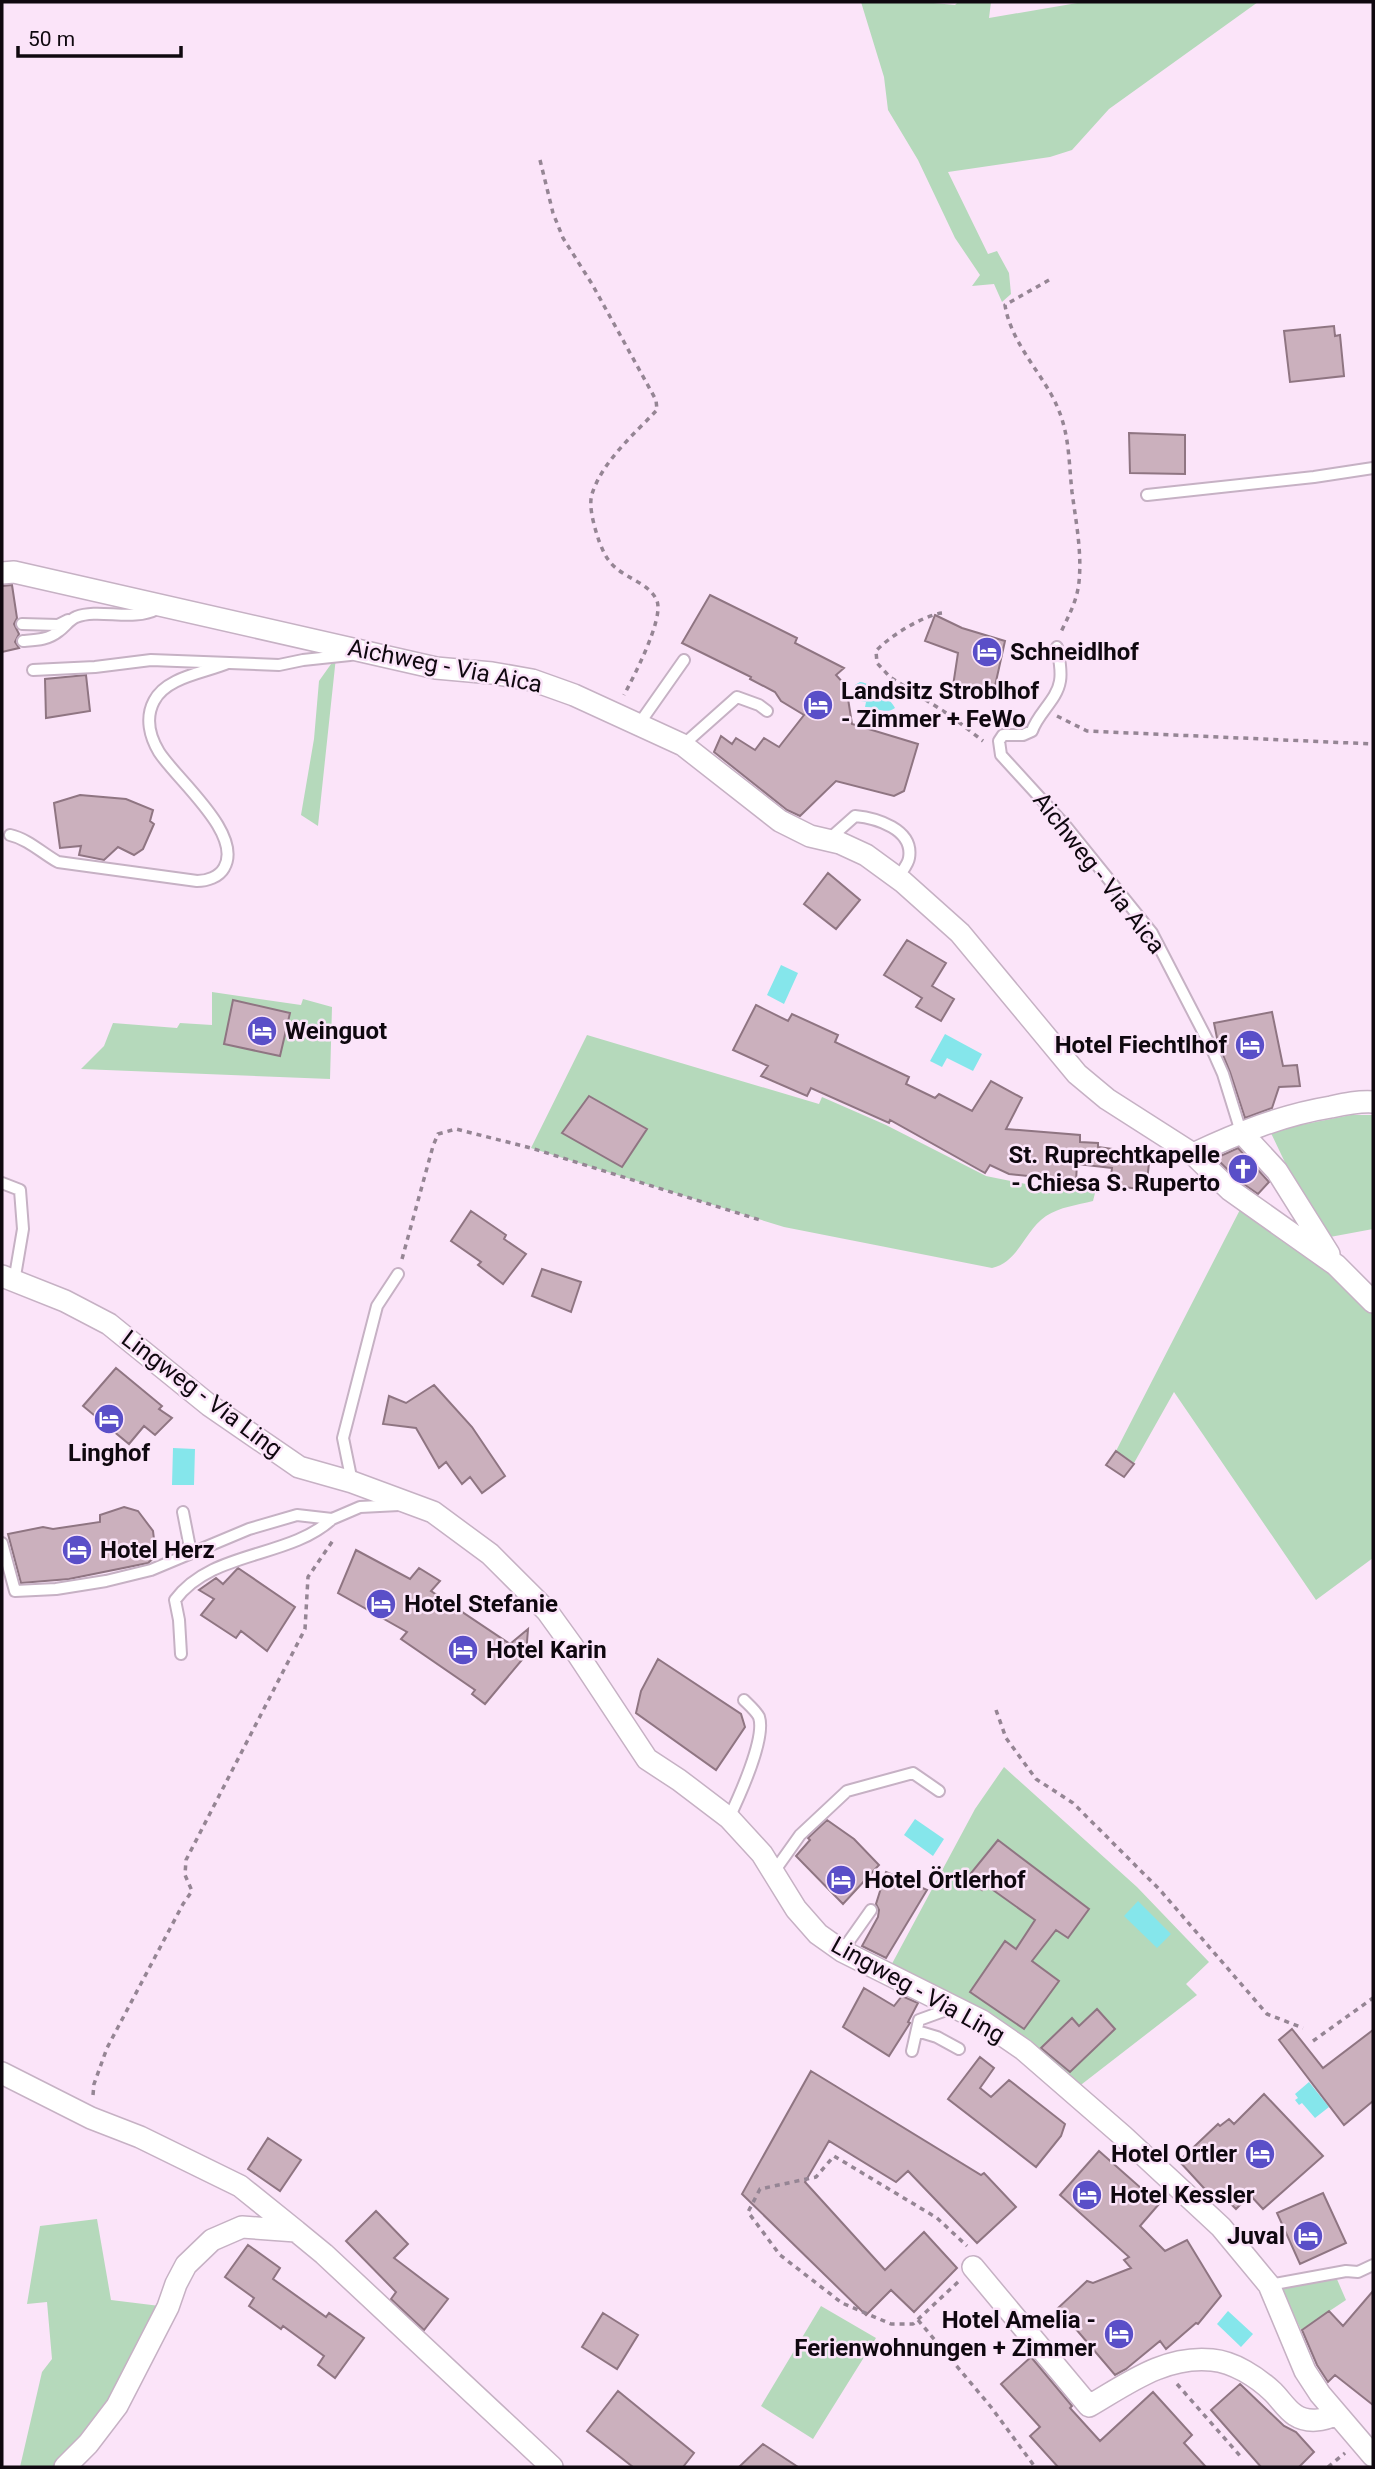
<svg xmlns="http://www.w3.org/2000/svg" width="1375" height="2469" viewBox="0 0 1375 2469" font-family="Roboto,sans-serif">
	<rect width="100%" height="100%" fill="#fbe4f9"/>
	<path fill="#b5d9bb" d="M861 2H923L955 5 958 2H991L989 18 1083 2H1258L1109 109 1072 150 1050 157 948 172 988 254 997 251 1009 273 1011 294 1002 302 994 284 972 286 980 275 955 238 918 160 888 110 884 77Z
		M336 657 318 826 301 815 314 739 319 681Z
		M212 992 301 1005 303 999 332 1007 330 1079 81 1069 104 1046 113 1023 177 1028 180 1023 212 1025Z
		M587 1035 819 1104 822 1097 886 1125 986 1176 1031 1185 1096 1189 1093 1201C1077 1205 1060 1207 1046 1216 1024 1231 1019 1262 992 1268L784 1227 531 1148Z
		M1351 1115H1373V1229L1330 1237 1291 1175 1270 1131Z
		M1245 1200 1373 1302V1558L1316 1600 1174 1392 1134 1463 1116 1451Z
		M1004 1767 1137 1887 1209 1962 1186 1984 1197 1995 1073 2091 887 1973 975 1809Z
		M97 2219 111 2300 168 2307 117 2406 65 2467H20L42 2372 52 2359 47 2302 27 2304 40 2226Z
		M1336 2277 1346 2300 1301 2330 1281 2288Z
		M821 2306 876 2338 813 2439 761 2406Z"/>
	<path fill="#85e6eb" d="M860 682C871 683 890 698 895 708 886 715 876 707 865 707L866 702 856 700 853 694 855 685Z
		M781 965 798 973 784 1004 767 995Z
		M945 1034 982 1054 973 1071 947 1058 942 1067 930 1061Z
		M173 1448 195 1449 194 1485H172Z
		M915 1819 944 1839 933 1856 904 1835Z
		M1138 1901 1171 1934 1157 1948 1124 1916Z
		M1309 2082 1329 2107 1315 2118 1302 2103 1299 2105 1295 2100 1298 2098 1295 2094Z
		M1228 2311 1253 2334 1241 2347 1217 2324Z"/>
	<path fill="#cbb0bd" stroke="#8f7582" stroke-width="2" d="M1334 326 1335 336 1340 335 1344 376 1290 382 1284 331Z
		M1129 433 1185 435V474L1130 473Z
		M12 585 17 618 14 624 19 634 15 642 19 648 2 652V586Z
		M710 595 797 638 795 643 844 668 836 675 846 686 852 724 918 744 904 791 894 796 836 781 800 816 787 810 714 752 721 736 732 744 736 738 755 750 764 738 779 747 804 715 781 701 775 692 750 679 751 677 682 643Z
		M935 615 962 628 1005 641 993 695 953 686 958 653 925 641Z
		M86 675 90 711 46 718 45 679Z
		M80 795 126 799 153 810 150 821 154 824 143 849 134 855 118 847 104 860 79 855 81 846 60 848 54 803Z
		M828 873 860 900 836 929 804 904Z
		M907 940 946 963 932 986 954 999 941 1021 916 1007 922 998 884 975Z
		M233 1000 290 1013 280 1056 224 1044Z
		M756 1005 788 1021 792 1014 838 1035 835 1042 909 1077 906 1084 935 1098 939 1094 972 1111 991 1081 1022 1098 1006 1129 1080 1135V1142L1098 1143V1147L1150 1154 1146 1190 1110 1185 1112 1168 1077 1164 1076 1181 1009 1174 990 1165 985 1173 890 1120 889 1123 811 1088 807 1096 761 1076 768 1066 733 1050Z
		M1272 1012 1283 1066 1297 1065 1300 1086 1279 1087 1272 1108 1245 1118 1230 1072 1218 1043 1214 1023Z
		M589 1096 647 1129 622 1167 562 1133Z
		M1238 1148 1269 1182 1258 1194 1238 1180 1216 1158Z
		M471 1211 506 1235 504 1239 526 1254 503 1284 478 1265 481 1262 451 1241Z
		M542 1269 581 1282 571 1312 532 1296Z
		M116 1368 162 1406 159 1409 172 1418 155 1435 144 1426 129 1444 83 1406Z
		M434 1385 472 1427 505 1476 482 1493 470 1477 462 1484 446 1462 439 1468 416 1428 383 1424 389 1396 406 1403Z
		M1116 1451 1134 1464 1124 1477 1106 1465Z
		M124 1507 138 1511 153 1531 156 1556 148 1563 69 1579 21 1583 8 1534 43 1527 53 1529 100 1522V1515Z
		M356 1550 410 1579 419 1568 440 1581 431 1591 510 1644 528 1629 526 1655 485 1704 472 1694 475 1690 401 1639 407 1632 338 1593Z
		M238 1568 295 1607 267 1651 241 1631 236 1638 201 1615 214 1599 199 1590 216 1578 223 1584Z
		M658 1659 741 1714 745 1727 716 1770 636 1713 641 1691Z
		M827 1820 854 1839 879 1865 843 1904 796 1856 810 1840 808 1838Z
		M998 1840 1089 1909 1068 1938 1056 1930 1032 1961 1059 1981 1024 2029 970 1992 1005 1941 1016 1949 1035 1920 986 1885 982 1890 967 1878Z
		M886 1872 927 1890 886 1958 862 1946 878 1917 879 1910 876 1904Z
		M864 1988 894 2006 902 1996 918 2003 908 2022 910 2023 889 2056 843 2027Z
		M1097 2009 1115 2029 1070 2072 1041 2048 1072 2018 1079 2026Z
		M1292 2029 1323 2068 1373 2030V2101L1344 2125 1279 2040Z
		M980 2057 994 2068 980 2088 991 2097 1009 2080 1065 2124 1061 2136 1036 2167 948 2099Z
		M811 2071 981 2175 984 2173 1016 2207 977 2243 908 2171 896 2182 829 2141 805 2182 885 2270 924 2232 957 2268 914 2312 891 2290 866 2315 742 2194Z
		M1264 2094 1323 2156 1263 2209 1250 2195 1236 2209 1219 2192 1213 2198 1179 2161 1218 2124 1220 2126 1229 2119 1234 2124Z
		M268 2138 301 2160 280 2191 248 2169Z
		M1099 2151 1159 2204 1140 2226 1165 2251 1187 2240 1221 2296 1198 2324 1196 2323 1166 2349 1160 2341 1126 2369 1115 2375 1058 2308 1087 2281 1093 2283 1131 2268 1124 2260 1129 2257 1060 2195Z
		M1323 2193 1346 2243 1300 2264 1277 2213Z
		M376 2211 408 2244 394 2258 448 2299 424 2330 391 2299 396 2292 346 2241Z
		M248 2245 280 2268 273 2279 326 2317 329 2313 364 2338 335 2378 318 2365 324 2356 283 2326 281 2329 249 2306 254 2298 225 2277Z
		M1373 2291V2405L1335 2375 1328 2382 1317 2365 1302 2330 1329 2311 1343 2326Z
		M603 2313 638 2335 617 2369 582 2347Z
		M1031 2357 1072 2406 1070 2408 1100 2441 1153 2392 1192 2435 1184 2443 1206 2467H1058L1030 2436 1040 2427 1001 2384Z
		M1240 2384 1284 2426 1296 2432 1314 2452 1299 2467H1261L1211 2410Z
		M618 2391 694 2453 683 2467H633L587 2431Z
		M763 2444 798 2467H739Z"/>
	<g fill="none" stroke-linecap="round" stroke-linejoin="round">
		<g stroke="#c6b1c4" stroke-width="14">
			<path id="lane" d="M1147 495 1314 477 1373 468
				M22 624 58 625 68 620
				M23 641C36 640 48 640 59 631 65 627 69 620 76 617 100 608 132 622 157 609
				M1057 647C1059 658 1062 670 1060 681 1057 700 1038 713 1032 731L1023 735H1003L999 741 1001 755 1064 824 1152 933 1211 1047 1223 1074 1241 1132
				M33 670 95 667 151 660 279 665 303 660 350 655
				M639 724 684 660
				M683 745 737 697 759 705 767 711
				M10 835C28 839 42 853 58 862L197 881C207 881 219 877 224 868 244 834 176 779 159 752 150 737 145 718 154 701 166 677 204 673 228 663
				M828 840 855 816C876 818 914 829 909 858 908 865 901 872 898 878
				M2 1183 20 1190 23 1229 14 1282
				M352 1482 343 1438 377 1306 398 1274
				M183 1512 191 1553
				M2 1543 15 1591 56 1589 106 1581 151 1570 249 1529 297 1515 332 1519 360 1507 399 1505
				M181 1654 179 1620 175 1600C212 1550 288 1559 332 1519
				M729 1818C739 1797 766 1738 759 1717 756 1711 749 1705 744 1700
				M773 1873 800 1835 847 1791 913 1773 939 1791
				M842 1951 871 1910
				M917 2031 937 2037 959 2049
				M912 2051 919 2020 952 2008
				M1269 2285 1346 2271 1358 2272 1373 2265"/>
		</g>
		<g stroke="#c6b1c4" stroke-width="24">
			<path id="street" d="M2 573 14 572 436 668 492 673 532 680 574 695 683 745 780 821 810 836 840 843 866 855 903 882 960 933 1077 1074 1107 1099 1193 1154 1230 1190 1336 1265 1373 1302
				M1241 1132 1277 1171 1329 1254
				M1193 1154C1238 1133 1282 1115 1331 1107 1345 1104 1359 1101 1373 1102
				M2 1276 65 1301 109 1324 209 1405 299 1467 352 1482 433 1512 490 1554 547 1611 573 1647 647 1759 679 1780 729 1818 762 1854 796 1909 818 1934 842 1951 982 2021 1024 2050 1123 2136 1221 2227 1269 2285 1305 2371 1320 2394 1373 2456
				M2 2073 91 2118 140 2137 240 2186 296 2231
				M973 2267 1089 2406C1127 2384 1165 2355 1212 2360 1234 2362 1257 2377 1273 2392 1280 2399 1287 2410 1295 2415 1307 2423 1324 2421 1336 2414
				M65 2467 88 2444 117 2406 168 2307 176 2284 186 2265 212 2240 242 2227 296 2231 324 2254 552 2467"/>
		</g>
		<path stroke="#958594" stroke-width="3.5" stroke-dasharray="5 5" stroke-linecap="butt" d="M540 160 553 213 563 238 592 284 656 400 657 410C634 434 602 462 592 494 588 507 595 529 599 541 603 551 607 561 616 568 627 578 651 585 657 601 664 619 633 678 624 695
			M1049 280 1005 305C1010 338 1035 366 1051 394 1070 428 1068 455 1072 492 1076 522 1082 552 1079 582 1077 601 1069 615 1061 632
			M942 613C924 615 888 637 876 651L877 663 890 677 951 716 983 741
			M1057 716 1087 731 1373 744
			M402 1259 433 1146 438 1134 456 1129 531 1148 760 1220
			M996 1710 1006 1738 1036 1779 1073 1803 1160 1890 1267 2014 1303 2028
			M1313 2041 1373 1998
			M93 2095 94 2084 107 2048 183 1904 192 1891 185 1875 186 1860 305 1629 308 1577 334 1539
			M958 2282 913 2324H891L842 2303 780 2255 748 2212 760 2189 816 2177 834 2156 937 2218 967 2246
			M918 2320 991 2407 1035 2467
			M1177 2384 1241 2457
			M1328 2467 1345 2453"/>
		<use href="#lane" stroke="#fff" stroke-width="10"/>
		<use href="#street" stroke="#fff" stroke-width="21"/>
	</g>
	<defs>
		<g id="hotel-disc" transform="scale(1.575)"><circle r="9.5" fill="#5a4fc8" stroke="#fbe4f9"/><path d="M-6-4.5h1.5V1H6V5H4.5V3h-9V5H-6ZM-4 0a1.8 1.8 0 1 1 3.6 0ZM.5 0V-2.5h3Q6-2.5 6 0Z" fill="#fff"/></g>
		<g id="church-disc" transform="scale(1.575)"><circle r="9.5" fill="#5a4fc8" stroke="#fbe4f9"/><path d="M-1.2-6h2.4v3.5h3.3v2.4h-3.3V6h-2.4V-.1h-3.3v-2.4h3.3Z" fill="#fff"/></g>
	</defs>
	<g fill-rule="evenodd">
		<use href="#hotel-disc" x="987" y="652"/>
		<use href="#hotel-disc" x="818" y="705"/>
		<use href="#hotel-disc" x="262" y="1031"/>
		<use href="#hotel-disc" x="1250" y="1045"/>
		<use href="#church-disc" x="1243" y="1169"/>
		<use href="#hotel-disc" x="109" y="1419"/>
		<use href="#hotel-disc" x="77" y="1550"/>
		<use href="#hotel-disc" x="381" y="1604"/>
		<use href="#hotel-disc" x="463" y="1650"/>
		<use href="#hotel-disc" x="841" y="1880"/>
		<use href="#hotel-disc" x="1260" y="2154"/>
		<use href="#hotel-disc" x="1087" y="2195"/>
		<use href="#hotel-disc" x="1308" y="2236"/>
		<use href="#hotel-disc" x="1119" y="2334"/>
	</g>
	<g text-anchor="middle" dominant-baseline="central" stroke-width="5" stroke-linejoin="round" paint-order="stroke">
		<g font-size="24" font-weight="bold" fill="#0f080f" stroke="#fbe4f9" text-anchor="start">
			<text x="1010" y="652">Schneidlhof</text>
			<text x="841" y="691">Landsitz Stroblhof<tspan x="841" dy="28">- Zimmer + FeWo</tspan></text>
			<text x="285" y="1031">Weinguot</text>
			<text x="1227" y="1045" text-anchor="end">Hotel Fiechtlhof</text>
			<text x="1220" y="1155" text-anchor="end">St. Ruprechtkapelle<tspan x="1220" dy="28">- Chiesa S. Ruperto</tspan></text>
			<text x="109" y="1453" text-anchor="middle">Linghof</text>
			<text x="100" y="1550">Hotel Herz</text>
			<text x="404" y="1604">Hotel Stefanie</text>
			<text x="486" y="1650">Hotel Karin</text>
			<text x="864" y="1880">Hotel Örtlerhof</text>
			<text x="1237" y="2154" text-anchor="end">Hotel Ortler</text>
			<text x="1110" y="2195">Hotel Kessler</text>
			<text x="1285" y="2236" text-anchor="end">Juval</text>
			<text x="1096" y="2320" text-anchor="end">Hotel Amelia -<tspan x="1096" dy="28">Ferienwohnungen + Zimmer</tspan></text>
		</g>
		<g font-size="24" fill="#0f080f" stroke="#fbe4f9">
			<text transform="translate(445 666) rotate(11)">Aichweg - Via Aica</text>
			<text transform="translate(1099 873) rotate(52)">Aichweg - Via Aica</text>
			<text transform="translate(202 1394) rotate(37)">Lingweg - Via Ling</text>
			<text transform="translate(918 1990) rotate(29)">Lingweg - Via Ling</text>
		</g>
	</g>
	<rect width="1375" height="2469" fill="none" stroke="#0f080f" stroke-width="7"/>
	<path d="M18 46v10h163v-10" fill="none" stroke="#0f080f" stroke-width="3.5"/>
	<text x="28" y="46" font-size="21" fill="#0f080f" stroke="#fbe4f9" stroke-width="5" paint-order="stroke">50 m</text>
</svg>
